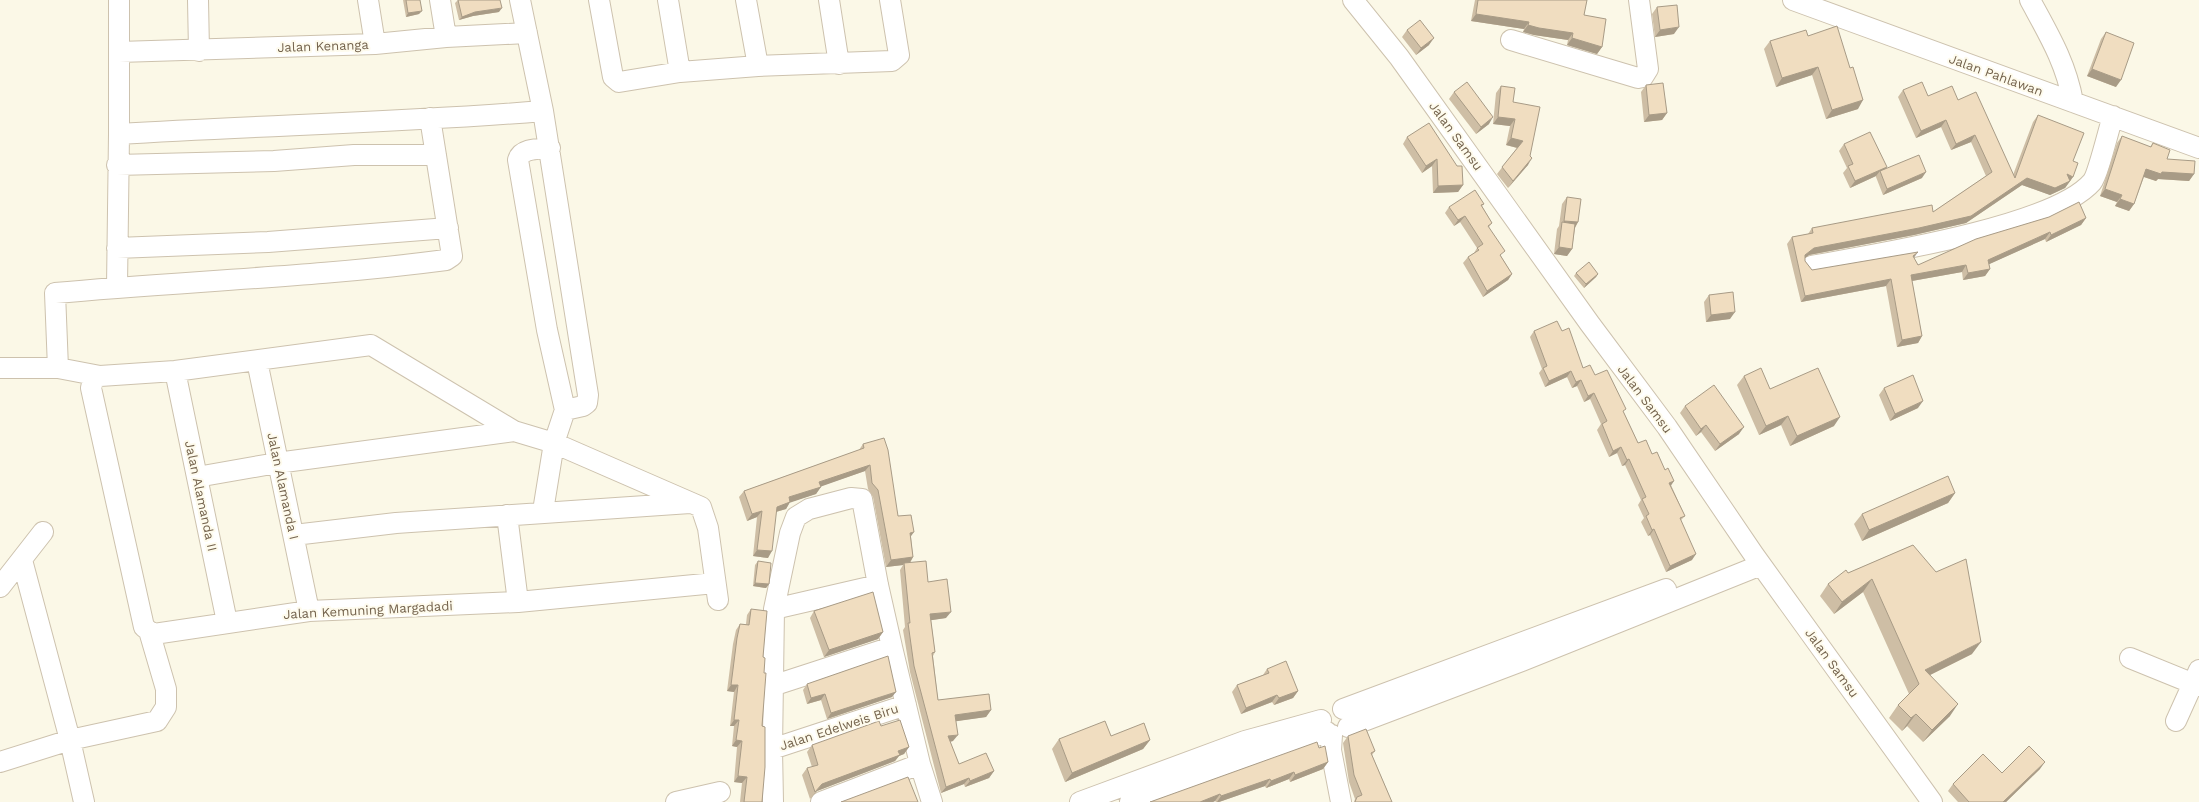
<svg xmlns="http://www.w3.org/2000/svg" width="2199" height="802" viewBox="0 0 2199 802" font-family="'Work Sans',sans-serif">
	<rect width="100%" height="100%" fill="#fbf8e7"/>
	<g fill="none" stroke-linecap="round" stroke-linejoin="round">
		<g stroke="#cdc2ae" stroke-width="22">
			<path id="minor" d="M119 0V134C260 125 402 123 543 111L520 0
				M198 0 199 51
				M368 0 375 44
				M440 0 446 37
				M599 0 613 77 619 82 680 72 758 66 892 61 899 55 890 0
				M668 0 680 72
				M746 0 758 66
				M829 0 839 64
				M1353 0 1399 57 1590 324 1667 427 1754 555 1932 802
				M1793 0 2199 148
				M2030 0C2049 35 2066 63 2073 102
				M1511 40 1638 78 1643 77 1648 69 1639 0
				M119 52 375 44 446 37 527 33
				M543 111 588 395 587 403 583 406 565 410
				M117 165 274 161 354 155H436
				M117 248 268 242 448 228
				M1811 266C1872 255 2053 227 2092 182 2098 175 2109 128 2113 116
				M117 287 119 134
				M257 361 309 611
				M0 368H58
				M175 371 227 622
				M100 376 58 368 55 293C186 281 317 277 446 260L452 256 430 118
				M197 477 277 463 514 431
				M543 511 554 443 565 410 547 330 518 160C521 148 540 149 550 148
				M507 515 518 602
				M294 535 396 523 690 503
				M22 560 70 740 84 802
				M0 587 43 532
				M774 609 878 585
				M149 631 154 634 309 611 518 602 715 583
				M2130 658 2199 686
				M772 686 892 647 920 764 932 802
				M1343 709 1666 589
				M2176 721 2199 670
				M1348 727 1522 661 1761 565
				M1332 735 1331 750 1341 802
				M772 749 906 705
				M0 762 70 740 157 721 166 707V689L149 631 144 627 91 388 93 380 100 376 175 371 371 345 514 431 554 443 701 507 708 528 718 600
				M676 802 720 792
				M773 802 772 749 774 609 790 533 796 517 809 509 851 498 862 499 878 585 892 647
				M821 802 920 764
				M1080 802 1245 741 1321 720
				M1130 802 1327 732"/>
		</g>
		<use href="#minor" stroke="#fff" stroke-width="20"/>
	</g>
	<path fill="#cebea5" d="M403 0H420L419 14 406 17Z
		M458 0 499 12 473 16 459 20 455 3Z
		M1475 0H1587L1584 15 1602 47 1597 54 1567 45 1568 40 1534 35 1523 32 1524 29 1471 21Z
		M1657 7 1674 34 1655 37 1652 14Z
		M1407 30 1429 45 1416 55 1402 37Z
		M2106 32 2116 87 2087 76 2101 39Z
		M1808 36 1850 68 1858 109 1826 119 1812 75 1776 87 1764 49 1770 41Z
		M1646 85 1667 113 1662 120 1644 122 1641 92Z
		M1501 86 1513 102 1528 165 1508 188 1497 174 1517 148 1506 145 1510 126 1493 124 1496 93Z
		M1903 90 1928 96 1958 100 2013 175 2033 122 2038 115 2073 161V177L2065 188 2050 195 2022 185 1966 223 1914 235 1809 255 1805 258V261L1812 270 1914 258 1918 265 2086 218 2081 225 2046 242 2045 239 1989 264 1990 269 1985 276 1963 280 1962 272 1912 281 1922 336 1918 343 1897 347 1886 286 1801 302 1787 244 1792 237 1808 234 1812 228 1933 212 1986 176 1971 142 1951 150 1941 127 1916 138 1898 97Z
		M1454 92 1489 124 1476 134 1449 99Z
		M2122 136 2150 147 2153 143 2167 159 2194 174 2189 181 2158 179 2156 181 2144 177 2134 204 2129 211 2115 206 2117 202 2100 196 2117 143Z
		M1407 137 1457 166 1463 185 1458 192 1433 193 1432 166 1422 173 1403 144Z
		M1844 144 1886 169 1922 178 1883 195 1876 177V176L1850 188 1843 173 1847 168 1839 151Z
		M1567 197 1578 222 1575 228 1572 249 1567 256 1554 254 1557 229 1559 226 1562 204Z
		M1484 204 1482 206 1492 223 1489 227 1501 256 1512 274 1508 280 1483 297 1463 263 1468 257 1474 253 1477 248 1460 222 1454 226 1445 213 1449 207Z
		M1576 273 1598 274 1596 277 1584 288 1574 276Z
		M1709 295 1730 319 1706 322 1704 302Z
		M1534 331H1562L1583 368 1595 375 1624 413 1638 443 1652 454 1671 485 1685 516 1681 520 1692 560 1666 572 1650 535 1648 536 1641 522 1644 518 1638 505 1641 500 1625 465 1622 466 1617 453 1609 457 1597 430 1601 424 1590 399 1584 402 1577 386 1572 388 1567 377 1545 387 1539 373 1542 369 1530 337Z
		M1744 376 1770 389 1834 426 1790 446 1781 425 1759 435 1737 385Z
		M1884 388 1918 408 1890 421 1879 395Z
		M1685 406 1739 434 1715 451 1701 432 1696 436 1680 413Z
		M863 444 898 516 911 537 913 557 910 563 928 582 946 618 931 620 935 652 933 656 938 700 991 710 986 717 956 721 953 741 950 742 959 764 994 771 989 778 965 787 964 784 941 793 910 672 903 630 905 627 900 570 903 565 886 567 873 497 868 489 865 471 821 486 816 494 790 502 786 509 776 512 768 558 753 556 757 517 747 521 739 497 744 491 859 450Z
		M1955 493 1948 503 1862 541 1854 524 1862 514Z
		M1913 545 1972 654 1930 675 1950 716 1923 742 1907 726 1902 731 1889 718 1898 705 1909 694 1863 592 1834 614 1820 596 1828 584 1848 573Z
		M758 561 769 584 766 588 753 586 755 565Z
		M751 609 763 657 764 673 762 802H740L742 783 734 782 737 747 732 746 734 726H730L734 692 727 691 733 644 736 630 740 624H746L747 615Z
		M814 611 883 632 878 639 824 657 810 618Z
		M1267 669 1298 691 1293 698 1274 705 1272 702 1241 714 1232 692 1237 685 1263 675Z
		M807 684 892 697 827 719 821 700 807 704 803 690Z
		M881 726 909 747 904 754 899 756 895 761 817 791 810 799 802 775 807 768 812 767 807 752 812 745Z
		M1348 736 1375 751 1372 755 1392 802H1354L1355 799 1349 782 1343 743Z
		M1059 739 1150 740 1143 749 1065 782 1052 749Z
		M1319 748 1328 762 1323 769 1290 782 1289 779 1266 788 1265 786 1219 802H1216L1215 801 1213 802H1150Z
		M2040 769 2006 802H1958L1948 791 1953 784Z"/>
	<path fill="#a89b86" d="M502 8 499 12 473 16 459 20 462 17 475 12Z
		M422 11 419 14 406 17 408 13Z
		M1476 14 1529 22 1524 29 1471 21Z
		M1528 25 1573 33 1568 40 1534 35 1523 32Z
		M1679 27 1674 34 1655 37 1660 30Z
		M1434 38 1429 45 1416 55 1421 48Z
		M1572 38 1602 47 1597 54 1567 45Z
		M1818 67 1812 75 1776 87 1782 78Z
		M2092 69 2121 80 2116 87 2087 76Z
		M1863 100 1858 109 1826 119 1832 110Z
		M1667 113 1662 120 1644 122 1649 115Z
		M1493 117 1489 124 1476 134 1481 127Z
		M1498 117 1515 119 1510 126 1493 124Z
		M1946 120 1941 127 1916 138 1921 131Z
		M1975 135 1971 142 1951 150 1956 144Z
		M1511 138 1523 141 1518 148 1506 145Z
		M1532 158 1528 165 1508 188 1513 181Z
		M1437 159 1432 166 1422 173 1426 166Z
		M1887 167 1882 174 1880 171 1876 176 1850 188 1855 181Z
		M2146 169 2194 174 2189 181 2158 179 2156 181 2141 176Z
		M1926 172 1922 178 1883 195 1887 189Z
		M2067 174 2073 177 2065 188 2050 195 2022 185 1966 223 1914 235 1809 255 1800 262 1805 255 1814 248 1919 228 2027 178Z
		M1463 185 1458 192 1433 193 1438 186Z
		M2105 189 2122 195 2117 202 2100 196Z
		M2120 199 2134 204 2129 211 2115 206Z
		M1465 216 1460 222 1454 226 1458 220Z
		M2086 218 2081 225 2046 242 2051 235Z
		M1564 221 1578 222 1574 229 1562 224Z
		M2050 232 2045 239 1983 267 1988 260Z
		M1559 247 1572 249 1567 256 1554 254Z
		M1918 252 1913 259V256Z
		M1966 265 1962 272 1906 282 1911 275Z
		M1990 269 1985 276 1963 280 1968 273Z
		M1512 274 1508 280 1483 297 1487 291Z
		M1598 274 1596 277 1584 288 1586 284Z
		M1891 279 1886 286 1801 302 1805 296Z
		M1735 312 1730 319 1706 322 1711 315Z
		M1922 336 1918 343 1897 347 1902 340Z
		M1571 371 1567 377 1545 387 1549 381Z
		M1581 380 1577 386 1572 388 1576 382Z
		M1594 393 1590 399 1584 402 1588 396Z
		M1923 401 1918 408 1890 421 1895 414Z
		M1788 416 1781 425 1759 435 1766 426Z
		M1840 417 1834 426 1790 446 1797 436Z
		M1706 425 1701 432 1696 436 1701 429Z
		M1744 427 1739 434 1715 451 1720 444Z
		M1621 447 1617 453 1609 457 1613 451Z
		M1629 459 1625 465 1622 466 1627 460Z
		M870 465 865 471 814 489 819 482Z
		M1674 481 1670 487 1669 483Z
		M821 487 816 494 789 503 790 502 786 509 772 513 777 507 789 497Z
		M1955 493 1948 503 1862 541 1869 530Z
		M762 511 757 517 747 521 752 514Z
		M1654 529 1650 535 1648 536 1652 530Z
		M914 532 909 539 910 533Z
		M757 550 772 551 768 558 753 556Z
		M1696 554 1692 560 1666 572 1670 566Z
		M913 557 909 564 904 563 903 565 886 567 891 560Z
		M1872 579 1863 592 1834 614 1842 602Z
		M755 583 769 584 766 588 753 586Z
		M951 612 946 618 926 621 930 614Z
		M883 632 878 639 824 657 829 650Z
		M1981 642 1972 654 1918 681 1925 670Z
		M731 685H738L734 692 727 691Z
		M1298 691 1293 698 1274 705 1279 698Z
		M896 692 892 697 827 719 831 713Z
		M825 694 821 700 807 704 811 698Z
		M1277 695 1272 702 1241 714 1246 708Z
		M1958 704 1950 716 1923 742 1932 730Z
		M991 710 986 717 951 722 955 715Z
		M1916 714 1907 726 1902 731 1911 718Z
		M734 720H739L734 726H730Z
		M958 735 953 741 943 743 948 736Z
		M736 740 742 741 737 747 732 746Z
		M1150 740 1143 749 1065 782 1072 773Z
		M909 747 904 754 899 756 895 761 817 791 810 799 822 784 898 751Z
		M1328 762 1323 769 1290 782 1295 775Z
		M2045 762 2040 769 2006 802H2003Z
		M994 771 989 778 965 787 970 781Z
		M1294 772 1289 779 1266 788 1271 781Z
		M738 776 747 777 742 783 734 782Z
		M969 778 964 784 941 793 946 787Z
		M1270 779 1265 786 1219 802H1217L1221 796Z
		M1220 794 1215 801 1213 802H1200Z"/>
	<path fill="#f0ddc0" stroke="#a89b86" d="M406 0H420L422 11 408 13Z
		M458 0H500L502 8 475 12 462 17Z
		M1478 0H1587L1584 15 1606 19 1602 47 1572 38 1573 33 1539 28 1528 25 1529 22 1476 14Z
		M1677 5 1679 27 1660 30 1657 7Z
		M1420 20 1434 38 1421 48 1407 30Z
		M1837 26 1850 68 1853 67 1863 100 1832 110 1818 67 1782 78 1770 41 1806 30 1808 36Z
		M2106 32 2134 43 2121 80 2092 69Z
		M1467 82 1493 117 1481 127 1454 92Z
		M1922 82 1928 96 1952 86 1958 100 1976 92 2015 178 2038 115 2084 133 2073 161 2078 163 2073 177 2067 174 2070 181 2055 188 2027 178 1971 216 1919 228 1814 248 1805 255V261L1812 270 1918 252 1913 256 1918 265 1976 239 2049 217 2079 202 2086 218 2051 235 2050 232 1988 260 1990 269 1968 273 1966 265 1911 275 1922 336 1902 340 1891 279 1805 296 1792 237 1813 233 1812 228 1932 205 1933 212 1992 172 1975 135 1956 144 1946 120 1921 131 1903 90Z
		M1663 83 1667 113 1649 115 1646 85Z
		M1501 86 1515 88 1513 102 1540 107 1530 156 1532 158 1513 181 1502 167 1523 141 1511 138 1515 119 1498 117Z
		M1429 123 1457 166H1462L1463 185 1438 186 1437 159 1426 166 1407 137Z
		M1870 132 1887 167 1855 181 1848 166 1853 164 1844 144Z
		M2122 136 2151 147 2153 143 2170 150 2167 159 2195 161 2194 174 2162 172 2161 174 2146 169 2134 204 2120 199 2122 195 2105 189Z
		M1919 155 1926 172 1887 189 1880 171Z
		M1475 190 1484 204 1481 205 1492 223 1488 226 1505 251 1500 255 1512 274 1487 291 1468 257 1479 250 1477 248 1483 244 1465 216 1458 220 1449 207Z
		M1567 197 1581 199 1578 222 1564 221Z
		M1562 222 1575 224 1572 249 1559 247Z
		M1589 262 1598 274 1586 284 1576 273Z
		M1733 292 1735 312 1711 315 1709 295Z
		M1557 321 1562 331 1569 328 1583 368 1590 365 1595 375 1607 370 1626 409 1623 411 1638 443 1646 440 1652 454 1657 452 1665 470 1668 468 1674 481 1669 483 1685 516 1680 518 1696 554 1670 566 1654 529 1652 530 1646 516 1649 514 1642 499 1646 497 1629 459 1627 460 1621 447 1613 451 1602 424 1607 421 1594 393 1588 396 1581 380 1576 382 1571 371 1549 381 1543 368 1547 366 1534 331Z
		M1761 368 1770 389 1818 368 1840 417 1797 436 1788 416 1766 426 1744 376Z
		M1913 375 1923 401 1895 414 1884 388Z
		M1714 385 1744 427 1720 444 1706 425 1701 429 1685 406Z
		M884 438 888 450 898 516 911 515 914 532 910 533 913 557 891 560 878 490 872 483 870 465 819 482 821 487 789 497 790 502 777 507 772 551 757 550 762 511 752 514 744 491 864 448 863 444Z
		M1948 476 1955 493 1869 530 1862 514Z
		M1913 545 1936 572 1966 559 1981 642 1925 670 1958 704 1932 730 1916 714 1911 718 1898 705 1919 684 1872 579 1842 602 1828 584 1846 570 1848 573Z
		M758 561 771 563 769 584 755 583Z
		M926 561 928 582 947 579 951 612 930 614 935 652 932 653 938 700 989 694 991 710 955 715 958 735 948 736 959 764 986 753 994 771 970 781 969 778 946 787 914 666 908 623H910L904 563Z
		M873 592 883 632 829 650 814 611Z
		M751 609 767 611 763 657 765 658 764 673H766L762 726 765 727V767L762 802H744L747 777 738 776 742 741 736 740 739 720H734L738 685H731L737 638 740 624 749 625Z
		M888 656 896 692 831 713 825 694 811 698 807 684Z
		M1286 661 1298 691 1279 698 1277 695 1246 708 1237 685 1269 673 1267 669Z
		M900 720 909 747 898 751 900 755 822 784 815 792 807 768 818 765 812 745 879 721 881 726Z
		M1105 721 1111 736 1144 723 1150 740 1072 773 1059 739Z
		M1366 729 1375 751 1371 753 1392 802H1355L1357 797 1362 795 1354 775 1348 736Z
		M1317 742 1319 748 1325 746 1328 762 1295 775 1294 772 1271 781 1270 779 1221 796 1220 794 1200 802H1150Z
		M2029 746 2045 762 2003 802H1969L1953 784 1983 754 2002 773Z
		M908 777 918 802H841Z"/>
	<g text-anchor="middle" dominant-baseline="central" stroke-width="4" stroke-linejoin="round" paint-order="stroke">
		<g font-size="13" fill="#74634d" stroke="#fefbed">
			<text transform="translate(323 46) rotate(-2)">Jalan Kenanga</text>
			<text transform="translate(1996 75) rotate(20)">Jalan Pahlawan</text>
			<text transform="translate(1456 136) rotate(54)">Jalan Samsu</text>
			<text transform="translate(1645 399) rotate(53)">Jalan Samsu</text>
			<text transform="translate(283 486) rotate(78)">Jalan Alamanda I</text>
			<text transform="translate(201 496) rotate(78)">Jalan Alamanda II</text>
			<text transform="translate(368 610) rotate(-3)">Jalan Kemuning Margadadi</text>
			<text transform="translate(1832 663) rotate(54)">Jalan Samsu</text>
			<text transform="translate(839 727) rotate(-18)">Jalan Edelweis Biru</text>
		</g>
	</g>
</svg>
